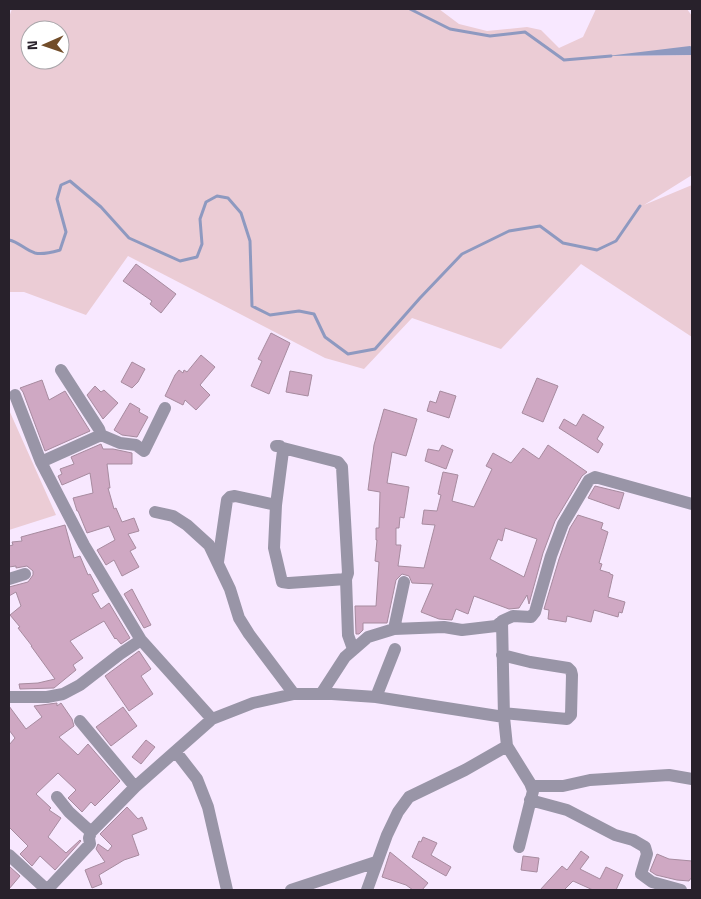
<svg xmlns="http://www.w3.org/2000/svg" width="701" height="899" viewBox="0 0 701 899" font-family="'Titillium Web',sans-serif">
	<rect width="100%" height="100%" fill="#f8e8ff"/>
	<path fill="#ebccd5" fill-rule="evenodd" d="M12 9H439L459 24 487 31 527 27 541 30 559 48 583 37 596 9H687L692 16V47L615 56 692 55V175L644 205 692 185V337L581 264 501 349 412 318 364 369 325 358 128 256 86 315 24 292H9V17ZM30 30H60V60H30Z
		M9 410 56 515 9 530Z"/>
	<path fill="#8e99c0" d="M690 46 692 47V55L607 56Z"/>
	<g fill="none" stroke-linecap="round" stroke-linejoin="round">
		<path stroke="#8e99c0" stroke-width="3" d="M410 9 450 29 490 36 525 32 564 60 611 56
			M9 240C19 242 25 250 35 253 43 255 53 252 60 250L66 232 57 199 61 185 70 181 101 207 129 238 180 261 197 257 202 244 200 219 206 202 217 196 228 198 241 213 250 241 252 306 270 315 299 311 314 314 325 337 348 354 375 349 420 298 462 254 509 231 540 226 563 243 597 250 616 241 640 206"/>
	</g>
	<path fill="#cfa8c3" stroke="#a78b9f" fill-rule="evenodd" d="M136 264 176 294 161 313 150 304 152 301 123 281Z
		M271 333 290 343 269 394 251 386 262 361 258 359Z
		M201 355 215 367 200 385 210 395 196 410 185 400 183 405 165 396 175 375 179 370 183 373 184 370 187 372Z
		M132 362 145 369 138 382 132 388 121 382Z
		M290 371 312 375 308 396 286 392Z
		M537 378 558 386 543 422 522 413Z
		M42 380 49 400 65 391 90 431 45 451 23 392 20 388Z
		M95 386 101 392 104 390 118 403 103 419 87 395Z
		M440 391 456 396 449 418 427 411 430 401 436 403Z
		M130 403 140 409 139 412 148 417 137 437 122 435 114 430Z
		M384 409 417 419 406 456 392 452 387 483 409 487 404 518 400 517 399 528H396V545H401L398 566 424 568 435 525 422 524 424 510 437 511 441 495 438 494 443 472 458 475 452 501 474 507 492 469 486 466 493 453 511 463 523 448 539 459 548 445 587 472 582 476 555 521 543 553 529 604 527 595 519 608 509 609 474 596 468 614 456 609 452 620 439 619 421 612 433 584 412 583 409 576 402 574 396 580 387 623H363V630L359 634H356L355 606H376L379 562 375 561 377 540H376V528H379L380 492 368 490 374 445ZM505 528 537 539 524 577 490 559 498 539 502 541Z
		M583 414 604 427 597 439 603 444 598 453 559 428 564 419 576 426Z
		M101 444 103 449H113L132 453V464H107L110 488H108L114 509 116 508 122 522 134 518 139 531 128 534 136 548 130 551 139 567 122 576 114 560 106 565 97 550 115 540 109 526 87 533 78 511H77L73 498 93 493 90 473 62 485 58 476 62 474 60 469 74 464 71 457Z
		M442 445 453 450 446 469 425 461 428 449 439 451Z
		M595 486 624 493 619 509 588 498Z
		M578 515 603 523 601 529 608 532 599 563 602 564 600 570 610 573V574L613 575 608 597 625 602 622 613 619 612 618 617 594 610 591 622 567 616 566 622 548 619 549 610 544 609 559 559 570 528Z
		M65 525 74 558 80 556 88 575 90 574 99 591 92 594 101 609 109 603 130 638 121 644 116 638 115 639 104 621 70 641 83 658 73 665 76 670 54 688 20 689 19 684 38 683 55 679 31 646H32L18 628 20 627 10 615 21 606 16 592 9 596V587L28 582 33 575V571L27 566 16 568V566L9 567V546L13 545 12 542 22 541 21 537Z
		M132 589 151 625 144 628 124 594Z
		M139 651 151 669 141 676 153 694 129 711 105 676Z
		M57 703V706L61 703 72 719 74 726 59 737 78 755 88 744 120 781 95 806 91 802 82 812 68 798 76 790 58 773 36 794 51 808 49 810 61 818 48 837 66 853 80 840 81 841 55 870 40 856 32 866 20 854 28 846 9 827V745L15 738 9 730V706L26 729 42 717 34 706Z
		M123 707 137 726 111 746 96 727Z
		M146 740 155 747 141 764 132 757Z
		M127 807 138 819 142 817 147 829 132 835 139 855 124 860 99 875 102 884 92 888 85 870 105 862 96 849 98 844 108 851 112 846 100 834Z
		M423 837 437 843 431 855 451 867 446 876 412 857 419 841 421 842Z
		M581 851 589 857 580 869 600 879 606 867 623 875 616 890H593L573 881 564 890H540L562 866 567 870Z
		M390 852 428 883 422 890H413L406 885 382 877Z
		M657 854 669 859 692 861V879H690L689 881 677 880 656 875 650 871Z
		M523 856 539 858 537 872 521 870Z
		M10 867 20 876 9 889V868Z"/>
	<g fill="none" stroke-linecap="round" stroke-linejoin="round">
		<path stroke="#9995a7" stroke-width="12" d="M15 395 41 462 84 545 141 640 212 719
			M101 435 120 443 136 445 144 451 165 408
			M276 446H280L283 451 276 505
			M283 448 338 462 342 467 348 573 346 579 348 635 353 649
			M41 462 101 435 99 429 61 370
			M155 512 173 516 187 525 209 545 230 589 239 618 249 634 294 694
			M218 562 227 500 230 497 235 496 276 505 274 548 282 582 289 583 346 579
			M9 579 25 574
			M502 621 504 717 507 746 530 783 533 791 519 847
			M394 629 404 582
			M502 655 530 662 568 668 571 671 572 675 571 715 567 719 503 713
			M321 694 345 657 368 637 394 629 444 627 462 630 496 626 502 621 513 616 531 617 535 612 551 556 563 524 589 480 595 477 692 504
			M9 697H47L63 694 80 685 120 654 141 640
			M376 697 395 649
			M80 721 135 787
			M176 752 197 779 208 807 227 890
			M531 786H563L590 780 669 775 692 779
			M57 797 69 812 91 832
			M530 800 567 810 615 835 633 840 645 847 647 854 641 874 652 882 681 890
			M9 855 47 890
			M47 890 90 844 89 838 91 832 135 787 212 719 253 703 294 694H332L376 697 504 717
			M291 890 376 862
			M367 890 387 835 398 812 409 797 465 770 507 746"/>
	</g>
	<rect width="701" height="899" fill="none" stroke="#28212b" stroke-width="20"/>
	<g transform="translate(45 45) rotate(268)"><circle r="24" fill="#ffffff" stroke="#a9a6aa"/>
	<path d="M0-4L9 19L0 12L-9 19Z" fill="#724d29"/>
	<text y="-8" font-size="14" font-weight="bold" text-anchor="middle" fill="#28212b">N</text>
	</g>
</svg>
